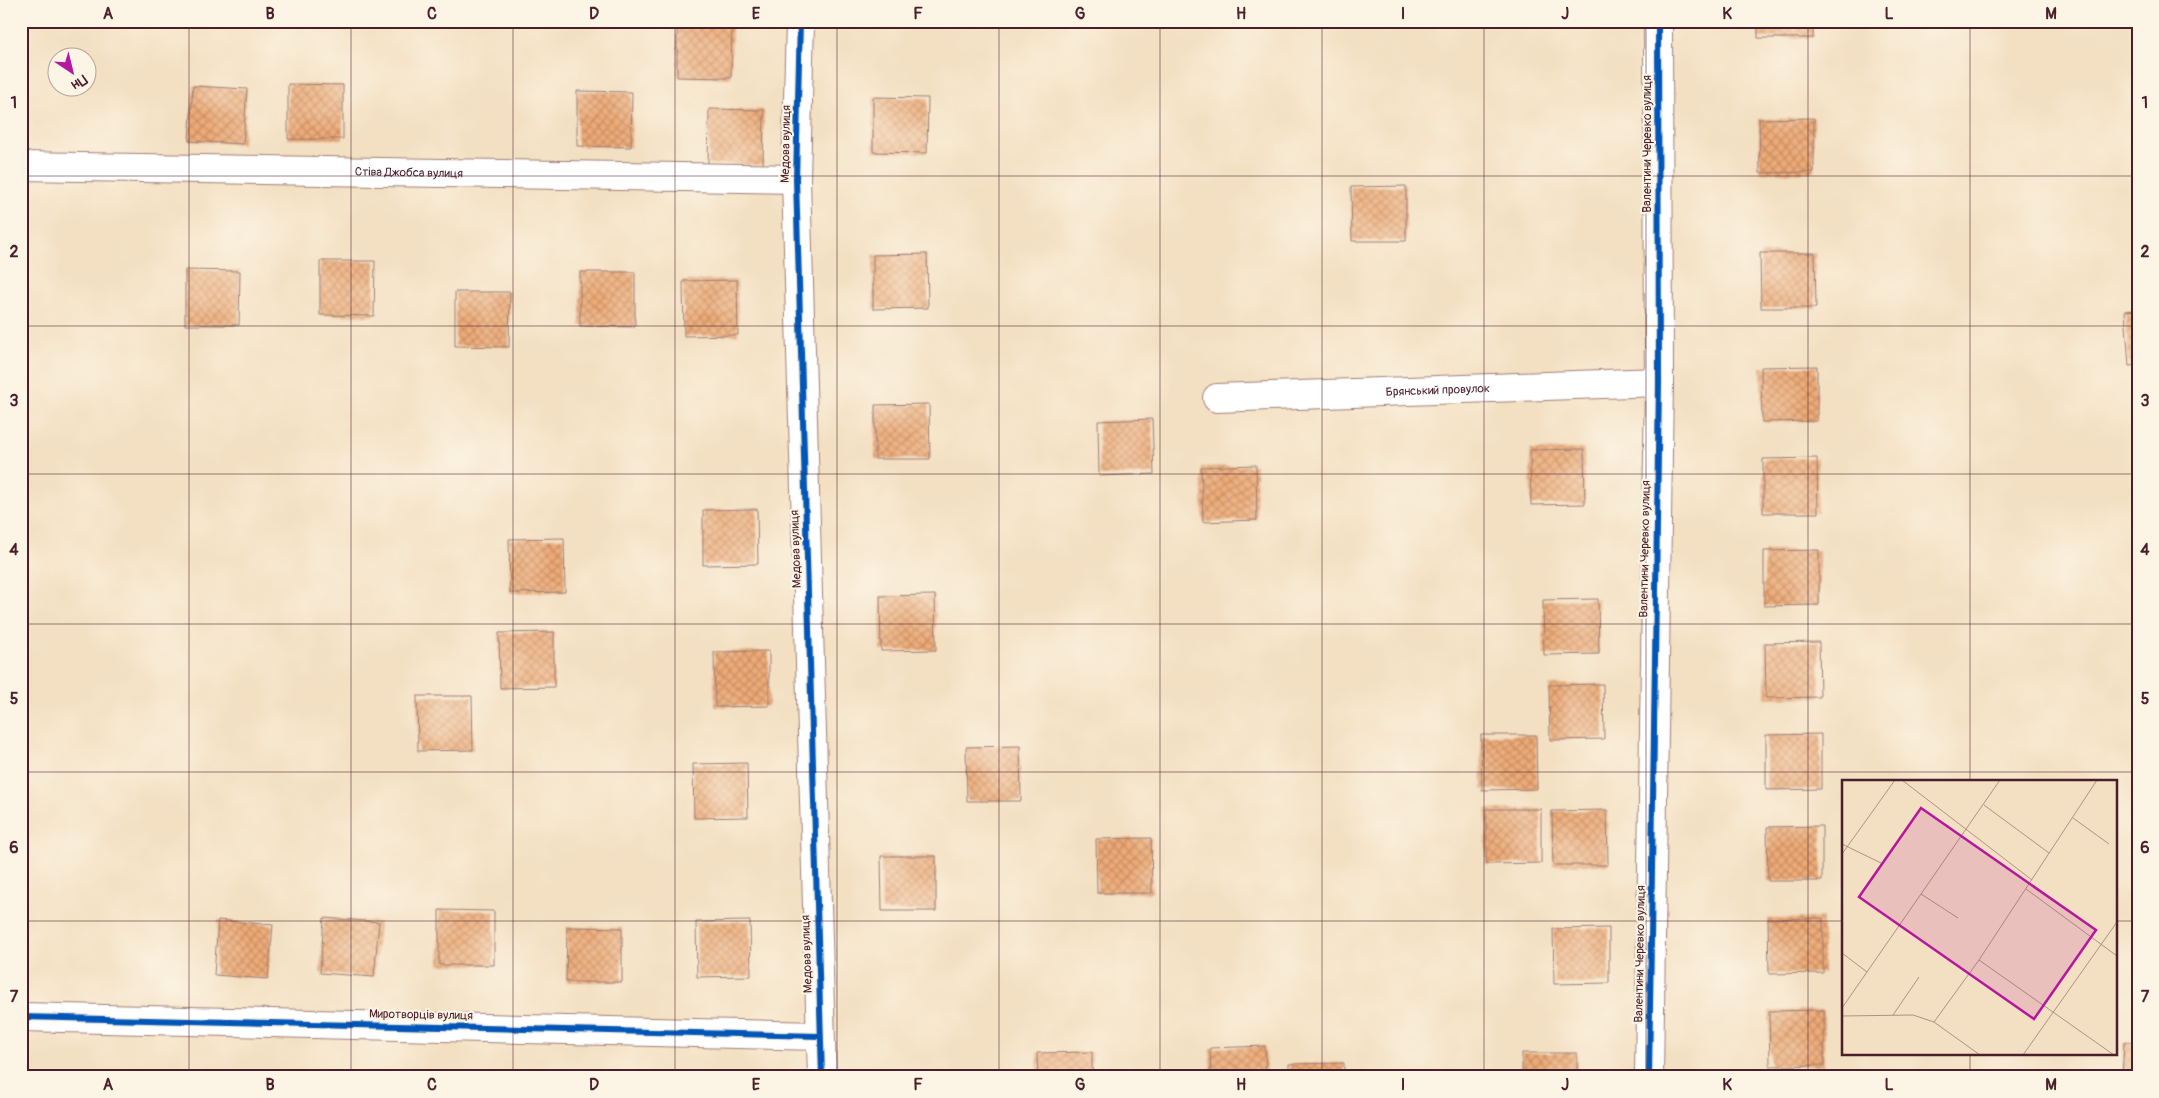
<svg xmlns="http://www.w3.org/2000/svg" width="2159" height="1098" viewBox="0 0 2159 1098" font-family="Pangolin,sans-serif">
	<defs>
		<pattern id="building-cross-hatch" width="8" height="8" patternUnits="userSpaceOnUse" patternTransform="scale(1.25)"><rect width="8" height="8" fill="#eeab77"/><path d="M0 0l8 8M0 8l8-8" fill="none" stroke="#c38b62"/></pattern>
	</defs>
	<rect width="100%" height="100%" fill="#fcf5e5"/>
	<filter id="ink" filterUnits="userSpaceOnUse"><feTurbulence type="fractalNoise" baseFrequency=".02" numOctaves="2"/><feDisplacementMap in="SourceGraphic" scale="10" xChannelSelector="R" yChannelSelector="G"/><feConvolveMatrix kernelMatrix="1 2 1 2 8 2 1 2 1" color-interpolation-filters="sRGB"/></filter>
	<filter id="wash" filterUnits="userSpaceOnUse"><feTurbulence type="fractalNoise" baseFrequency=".0096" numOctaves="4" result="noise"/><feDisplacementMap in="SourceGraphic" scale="20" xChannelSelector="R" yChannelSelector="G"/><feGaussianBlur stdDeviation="1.12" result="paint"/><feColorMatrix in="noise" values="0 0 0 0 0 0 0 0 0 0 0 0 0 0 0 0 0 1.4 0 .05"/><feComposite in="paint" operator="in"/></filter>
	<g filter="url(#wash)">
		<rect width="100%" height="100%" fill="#f3dfc1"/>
		<g id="blocks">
			<path fill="url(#building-cross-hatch)" d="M1758 21H1813V38H1758Z
				M677 23H732L731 78 677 77Z
				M288 84 343 85V139H288Z
				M193 86 247 89 243 144 189 141Z
				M577 91 632 92 631 147 577 146Z
				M873 97 928 98 927 153 873 152Z
				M709 109 764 110 763 165 708 164Z
				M1814 118V172L1760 173 1759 119Z
				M1406 186V241H1352L1351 187Z
				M1760 253H1815L1816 308H1761Z
				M927 254 928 308 873 309V255Z
				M320 261H375L374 316 320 315Z
				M185 270 240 271 239 325H185Z
				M580 272H635V327L580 326Z
				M737 280 738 335 684 336 683 281Z
				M455 292H510L509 347 455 346Z
				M2138 310V365L2129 366 2125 311Z
				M1817 366V421L1762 422 1761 367Z
				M929 404 930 459H875V405Z
				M1152 419 1154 474 1099 476 1098 421Z
				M1584 449 1585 504 1531 505 1530 450Z
				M1817 458 1818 513H1763V459Z
				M1256 465 1257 520 1203 522 1201 467Z
				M757 509 758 564 703 565V510Z
				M564 538 565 592 510 593 509 539Z
				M1819 550V605L1764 606V551Z
				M935 595 936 650 881 651 880 596Z
				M1598 599 1599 654 1544 655 1543 600Z
				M554 632V687L500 688 499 633Z
				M1819 642 1820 697 1766 698 1765 643Z
				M769 651V706L715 707 714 652Z
				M1603 684 1604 739 1550 740 1549 685Z
				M417 696H472L473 750 418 751Z
				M1821 734V789L1766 790V735Z
				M1481 735H1536L1537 789 1482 790Z
				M1020 746 1021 801H967L966 747Z
				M747 763 748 817 694 818 693 764Z
				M1486 809H1541V863L1486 864Z
				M1607 810 1608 865H1553L1552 811Z
				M1822 826V881H1768L1767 827Z
				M1151 838 1152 893H1097L1096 839Z
				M881 856H936V911H882Z
				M439 910 494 911V965H439Z
				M324 918 379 922 374 977 320 973Z
				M1823 918V973L1769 974 1768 919Z
				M218 920 273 925 268 979 214 975Z
				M750 921 751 976 697 977 696 922Z
				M567 927 622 928V982H566Z
				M1609 928V983L1554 984 1553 929Z
				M1824 1010V1065L1770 1066 1769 1011Z
				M2124 1042H2138V1077H2122Z
				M1265 1046 1266 1077H1211L1210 1048Z
				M1092 1052V1077H1038L1037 1053Z
				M1522 1053H1577V1077H1522Z
				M1344 1063V1077H1289V1064Z
				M989 1074V1077H951V1075Z"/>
		</g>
	</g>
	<g filter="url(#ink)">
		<use href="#blocks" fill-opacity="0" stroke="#9e7f76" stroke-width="1"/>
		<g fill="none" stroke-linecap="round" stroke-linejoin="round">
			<g stroke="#9e7f76" stroke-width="30">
				<g id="minor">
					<path d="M800 21 796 179 822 1077"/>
					<path id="s1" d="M21 166 796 179"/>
					<path id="s2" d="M1217 398 1659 382"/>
					<path d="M21 1017 820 1036"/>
					<path d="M1649 1077 1659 382 1658 21"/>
				</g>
			</g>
			<use href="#minor" stroke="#fff" stroke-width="28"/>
			<g stroke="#fcf5e5" stroke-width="9">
				<path id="cycleway" d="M800 21 796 179 822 1077
					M21 1017 820 1036
					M1649 1077 1659 382 1658 21"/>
			</g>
			<use href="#cycleway" stroke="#0057b8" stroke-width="6"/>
		</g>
	</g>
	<path fill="none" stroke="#4a1f2b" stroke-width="1" stroke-opacity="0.55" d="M189 21V1077M351 21V1077M513 21V1077M675 21V1077M837 21V1077M999 21V1077M1160 21V1077M1322 21V1077M1484 21V1077M1646 21V1077M1808 21V1077M1970 21V782M21 176H2138M21 326H2138M21 474H2138M21 624H2138M21 772H2138M21 921H1843M2115 921H2138M1970 1054V1077"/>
	<g text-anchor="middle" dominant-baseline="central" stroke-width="4" stroke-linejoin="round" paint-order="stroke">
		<g font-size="12" fill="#4a1f2b" stroke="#fcf5e5">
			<text transform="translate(786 144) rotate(-89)">Медова вулиця</text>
			<text transform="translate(1647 144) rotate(-90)">Валентини Черевко вулиця</text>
			<text stroke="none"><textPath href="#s1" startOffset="388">Стіва Джобса вулиця</textPath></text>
			<text stroke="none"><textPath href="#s2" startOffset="221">Брянський провулок</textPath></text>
			<text transform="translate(796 549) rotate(-92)">Медова вулиця</text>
			<text transform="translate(1645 549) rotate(-89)">Валентини Черевко вулиця</text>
			<text transform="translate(807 954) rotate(-92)">Медова вулиця</text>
			<text transform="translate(1640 954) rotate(-89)">Валентини Черевко вулиця</text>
			<text transform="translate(421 1015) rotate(1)">Миротворців вулиця</text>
		</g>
	</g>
	<g transform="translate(1842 780)">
		<rect width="275" height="275" fill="#f3dfc1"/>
		<path fill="none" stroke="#af9285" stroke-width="1" d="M60 0 190 100M142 25 207 73M231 38 267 64M0 64 39 83M0 74 53 0M184 109 275 176M79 114 116 138M0 173 25 192M137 180 272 275M0 228 158 0M51 235 77 197M0 236 71 235 92 242 138 275M92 242 137 180 255 0M181 275 275 142"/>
		<path fill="#b5179e" fill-opacity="0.15" stroke="#b5179e" stroke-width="2.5" d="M79 28 254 150 192 239 17 117Z"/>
		<rect width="275" height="275" fill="none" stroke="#4a1f2b" stroke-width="2.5"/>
	</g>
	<rect width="2159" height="1098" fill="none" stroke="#fcf5e5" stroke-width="55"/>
	<g transform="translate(72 72) rotate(145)"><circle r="24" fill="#fcf5e5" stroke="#b59f9b"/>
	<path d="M0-4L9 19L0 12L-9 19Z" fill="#b5179e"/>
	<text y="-8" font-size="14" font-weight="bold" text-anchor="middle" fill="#4a1f2b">Пн</text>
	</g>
	<rect x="28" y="28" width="2104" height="1042" fill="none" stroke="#4a1f2b" stroke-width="2"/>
	<g font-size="16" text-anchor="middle" font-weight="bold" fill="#4a1f2b">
		<text x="108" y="19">A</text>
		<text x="270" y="19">B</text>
		<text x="432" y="19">C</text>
		<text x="594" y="19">D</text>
		<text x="756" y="19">E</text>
		<text x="918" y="19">F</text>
		<text x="1080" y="19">G</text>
		<text x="1241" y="19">H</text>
		<text x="1403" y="19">I</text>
		<text x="1565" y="19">J</text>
		<text x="1727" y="19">K</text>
		<text x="1889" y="19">L</text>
		<text x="2051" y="19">M</text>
		<text x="14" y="108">1</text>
		<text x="2145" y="108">1</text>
		<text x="14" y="257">2</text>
		<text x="2145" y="257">2</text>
		<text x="14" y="406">3</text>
		<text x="2145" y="406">3</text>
		<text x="14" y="555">4</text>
		<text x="2145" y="555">4</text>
		<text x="14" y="704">5</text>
		<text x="2145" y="704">5</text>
		<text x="14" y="853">6</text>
		<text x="2145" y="853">6</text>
		<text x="14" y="1002">7</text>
		<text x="2145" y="1002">7</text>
		<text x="108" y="1090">A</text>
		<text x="270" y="1090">B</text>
		<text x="432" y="1090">C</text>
		<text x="594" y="1090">D</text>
		<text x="756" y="1090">E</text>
		<text x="918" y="1090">F</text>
		<text x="1080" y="1090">G</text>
		<text x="1241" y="1090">H</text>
		<text x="1403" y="1090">I</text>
		<text x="1565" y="1090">J</text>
		<text x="1727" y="1090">K</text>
		<text x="1889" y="1090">L</text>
		<text x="2051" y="1090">M</text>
	</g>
</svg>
